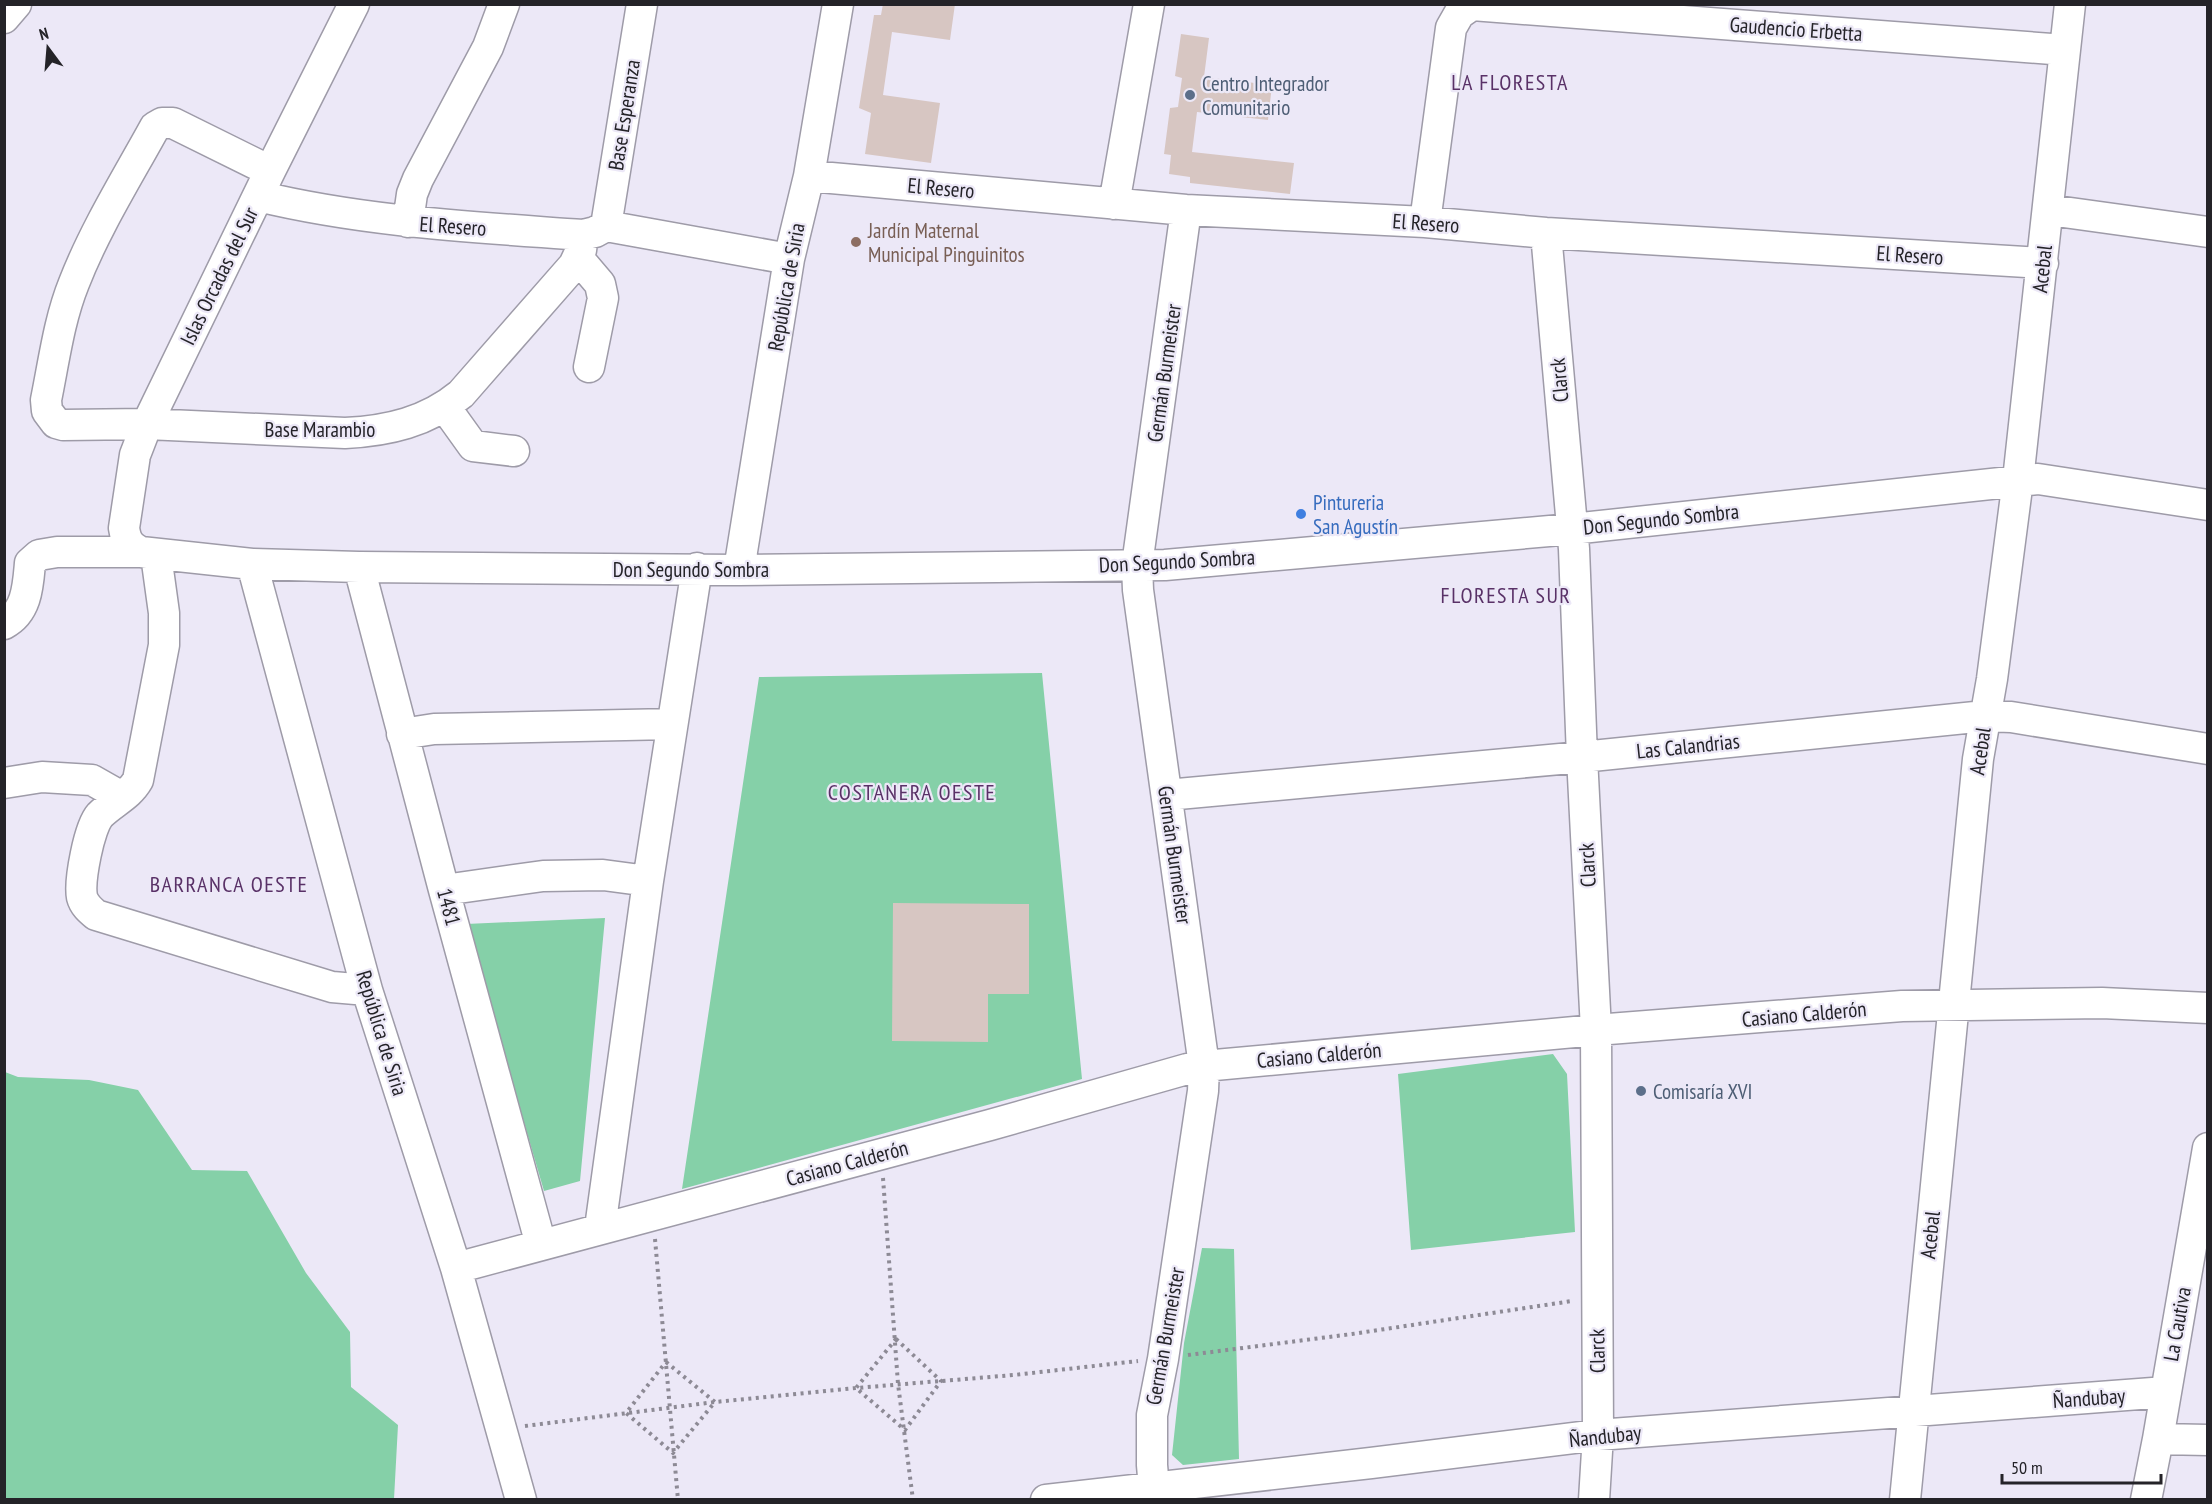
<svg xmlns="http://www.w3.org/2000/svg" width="2212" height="1504" viewBox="0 0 2212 1504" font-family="'PT Sans Narrow',sans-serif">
	<rect width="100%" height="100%" fill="#ece8f7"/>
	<path fill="#85d0a8" d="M1042 673 1082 1079 682 1189 759 677Z
		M605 918 580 1181 544 1191 466 924Z
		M1553 1054 1567 1074 1575 1232 1411 1250 1398 1074Z
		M5 1072 18 1077 89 1080 138 1090 192 1170 247 1171 306 1273 350 1332 351 1387 398 1425 394 1499H5Z
		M1202 1248 1234 1249 1239 1459 1183 1465 1172 1455 1184 1343Z"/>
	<path fill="#d7c6c2" d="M883 4H955L950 40 892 32 883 95 940 103 931 163 865 154 871 113 859 108 874 15H881Z
		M1181 34 1209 38 1204 77 1272 85 1268 120 1197 112 1192 152 1294 163 1290 194 1190 183V177L1169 174 1171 155 1164 154 1170 108 1178 107 1182 78 1175 76Z
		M893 903 1029 904V994H988V1042L892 1041Z"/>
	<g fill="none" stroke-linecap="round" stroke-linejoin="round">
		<g stroke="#9e9ba8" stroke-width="33">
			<path id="minor" d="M4 18 16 4
				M270 171 173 123H162L155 127C127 178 95 229 74 283 59 320 54 361 46 400L47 411 56 423 63 425 147 424 345 433C388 431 427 422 461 394L574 265 581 250 583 235
				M809 176 1186 210 1425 222 1546 233 2043 263
				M258 196C365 222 474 227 583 235L595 232 606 226 789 259
				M1114 204 1149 4
				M2049 210 2208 232
				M408 222 412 194 418 179 488 47 504 4
				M1425 222 1451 28 1459 14 1472 5 2065 50
				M606 226 642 4
				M1546 233 1574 549 1582 757 1596 1030 1598 1435 1594 1500
				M578 258 600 284 603 298 589 367
				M445 407 473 446 514 451
				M141 552C129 546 126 541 124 528L135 455 147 424 270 171 354 4
				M156 555 164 613V645L138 780C129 796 113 802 100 815 89 827 79 881 82 897 84 905 90 910 96 915L332 987 367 990
				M252 564 367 990 456 1268 521 1500
				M359 567 444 890 541 1245
				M739 570 789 259 809 176 838 4
				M4 624C27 612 28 586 30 563L39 555 57 552H141L252 564 359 567 739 570 1165 565 1572 529 2038 479 2208 505
				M402 734 434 729 672 724
				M4 783 42 777 92 780 122 797
				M1167 795 1582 757 1985 716 2011 717 2208 749
				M444 890 543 876 603 875 648 881
				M600 1228 648 881 697 568
				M456 1268 990 1125 1187 1069 1204 1066 1596 1030 1902 1006 2102 1003 2208 1008
				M2158 1439 2208 1440
				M1046 1500 1371 1463 1598 1435 2166 1392
				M1155 1500 1152 1465V1415L1163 1359 1203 1091 1204 1066 1138 590 1137 565 1186 210
				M1905 1500 1978 759 1992 679 2018 480 2070 4
				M2146 1500 2158 1439 2208 1148"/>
		</g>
		<path stroke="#8d8a95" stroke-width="4" stroke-dasharray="3 4.5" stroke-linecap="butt" d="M883 1178 898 1384 913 1500
			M655 1239 678 1500
			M896 1339 941 1381 905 1430 856 1388Z
			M1188 1355 1352 1334 1572 1301
			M666 1362 715 1402 673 1453 626 1413Z
			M525 1426 715 1402 856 1388 1014 1375 1138 1361"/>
		<use href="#minor" stroke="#fff" stroke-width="30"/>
	</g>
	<g fill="#5c6f8a" stroke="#ece8f7" stroke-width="2">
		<circle cx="1190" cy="95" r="6"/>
		<circle cx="1641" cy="1091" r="6"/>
	</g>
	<circle fill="#8d6e63" stroke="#ece8f7" stroke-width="2" cx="856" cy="242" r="6"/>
	<circle fill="#3f7fe0" stroke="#ece8f7" stroke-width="2" cx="1301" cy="514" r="6"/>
	<g text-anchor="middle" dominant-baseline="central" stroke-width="4.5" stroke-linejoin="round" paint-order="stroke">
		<g font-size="21" fill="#242328" stroke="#ece8f7">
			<text transform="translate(1796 29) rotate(4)">Gaudencio Erbetta</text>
			<text transform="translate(624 115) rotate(-81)">Base Esperanza</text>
			<text transform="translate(941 188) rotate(5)">El Resero</text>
			<text transform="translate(1426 223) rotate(4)">El Resero</text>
			<text transform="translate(453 226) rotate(4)">El Resero</text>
			<text transform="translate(1910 255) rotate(4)">El Resero</text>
			<text transform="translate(2042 269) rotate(-84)">Acebal</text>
			<text transform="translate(219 276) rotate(-64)">Islas Orcadas del Sur</text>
			<text transform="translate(786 287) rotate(-80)">República de Siria</text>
			<text transform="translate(1164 373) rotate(-82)">Germán Burmeister</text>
			<text transform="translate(1559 380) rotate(-95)">Clarck</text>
			<text x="320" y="429">Base Marambio</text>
			<text transform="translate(1661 519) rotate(-6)">Don Segundo Sombra</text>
			<text transform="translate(1177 561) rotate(-3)">Don Segundo Sombra</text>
			<text x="691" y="569">Don Segundo Sombra</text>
			<text transform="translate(1688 746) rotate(-6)">Las Calandrias</text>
			<text transform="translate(1980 751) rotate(-82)">Acebal</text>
			<text transform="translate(1175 855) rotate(82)">Germán Burmeister</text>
			<text transform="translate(1587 865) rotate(-93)">Clarck</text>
			<text transform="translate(449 907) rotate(75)">1481</text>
			<text transform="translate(1804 1014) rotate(-5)">Casiano Calderón</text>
			<text transform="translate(382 1033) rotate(73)">República de Siria</text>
			<text transform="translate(1319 1055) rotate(-5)">Casiano Calderón</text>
			<text transform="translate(847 1163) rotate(-15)">Casiano Calderón</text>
			<text transform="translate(1930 1235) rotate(-84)">Acebal</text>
			<text transform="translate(2177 1324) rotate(-80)">La Cautiva</text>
			<text transform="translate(1165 1336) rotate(-80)">Germán Burmeister</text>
			<text transform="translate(1597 1351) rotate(-91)">Clarck</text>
			<text transform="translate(2089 1398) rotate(-4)">Ñandubay</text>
			<text transform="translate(1605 1436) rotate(-6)">Ñandubay</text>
		</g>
		<g font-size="21" fill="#4e5e75" stroke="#ece8f7" text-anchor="start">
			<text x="1202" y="83">Centro Integrador<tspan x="1202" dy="24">Comunitario</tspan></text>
			<text x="1653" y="1091">Comisaría XVI</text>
		</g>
		<g font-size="21" fill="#785e54" stroke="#ece8f7" text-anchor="start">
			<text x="868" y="230">Jardín Maternal<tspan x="868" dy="24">Municipal Pinguinitos</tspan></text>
		</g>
		<g font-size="21" fill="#366cbe" stroke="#ece8f7" text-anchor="start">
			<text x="1313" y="502">Pintureria<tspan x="1313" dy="24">San Agustín</tspan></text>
		</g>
		<g font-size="22" letter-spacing="1.5" fill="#593167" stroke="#ece8f7">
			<text x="1510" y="82">LA FLORESTA</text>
			<text x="1506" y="595">FLORESTA SUR</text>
			<text x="912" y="792">COSTANERA OESTE</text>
			<text x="229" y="884">BARRANCA OESTE</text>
		</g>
	</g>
	<rect width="2212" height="1504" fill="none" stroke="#242328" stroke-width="12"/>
	<g transform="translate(48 48) rotate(344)" stroke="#ece8f7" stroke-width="4.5" paint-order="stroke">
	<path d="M0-4.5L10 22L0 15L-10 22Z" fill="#242328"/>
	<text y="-9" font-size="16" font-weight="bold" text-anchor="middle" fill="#242328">N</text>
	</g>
	<path d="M2002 1474v9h159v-9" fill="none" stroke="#242328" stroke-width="3"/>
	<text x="2011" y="1474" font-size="18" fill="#242328" stroke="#ece8f7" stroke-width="4.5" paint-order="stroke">50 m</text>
</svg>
